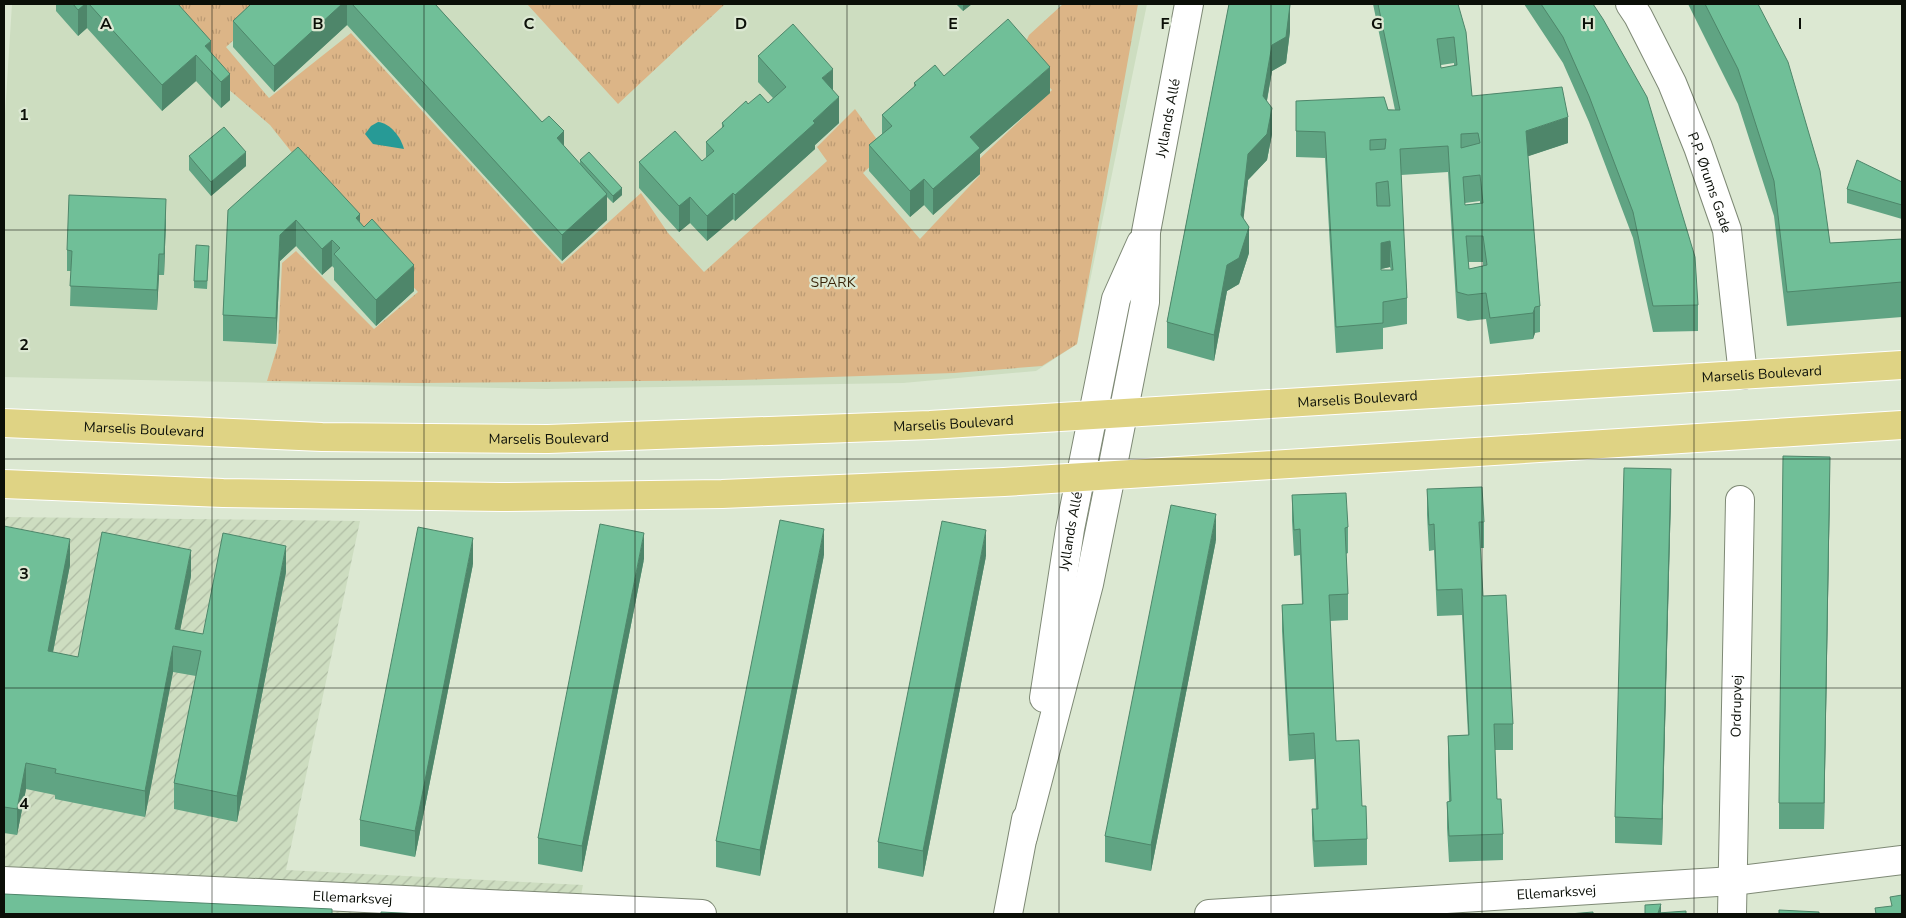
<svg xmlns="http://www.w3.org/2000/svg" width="1906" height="918" viewBox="0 0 1906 918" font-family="'Nunito Sans',sans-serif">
	<defs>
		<pattern id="industrial-furrows" width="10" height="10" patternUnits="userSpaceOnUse" patternTransform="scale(1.25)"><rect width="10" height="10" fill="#cdddc0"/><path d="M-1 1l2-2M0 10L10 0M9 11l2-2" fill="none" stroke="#afbca4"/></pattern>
		<pattern id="grass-tufts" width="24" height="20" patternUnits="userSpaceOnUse" patternTransform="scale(1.25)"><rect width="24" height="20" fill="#dcb587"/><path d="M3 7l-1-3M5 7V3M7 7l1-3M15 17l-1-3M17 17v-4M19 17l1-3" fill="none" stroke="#bb9a73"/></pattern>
	</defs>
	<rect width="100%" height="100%" fill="#dce8d2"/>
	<path fill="#cdddc0" d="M12 4H1147L1077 344 1036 371 903 383 546 389 4 377V130Z"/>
	<path fill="url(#industrial-furrows)" d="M4 517 360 521 286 870 583 885 577 914H4Z"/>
	<path fill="url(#grass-tufts)" d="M163 4H255L264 13 226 47 269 98 351 33 562 264 641 193 668 233 704 272 827 161 817 147 855 109 886 152 863 173 920 239 980 175 974 164 1052 90 1020 55 1029 35 1063 4H1138L1077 344 1042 366 954 373 741 380 418 383 267 381 278 345 282 263 296 251 374 329 418 292 309 174 270 125 211 74Z
		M527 4H725L618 104Z"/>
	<path fill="#279a96" d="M378 122C390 123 401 137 404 149L373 144 365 134 371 126Z"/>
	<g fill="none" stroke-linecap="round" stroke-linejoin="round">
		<g stroke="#7e8975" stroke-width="30">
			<g id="minor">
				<path id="s1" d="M1630 4 1638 16 1672 83 1698 147 1727 230 1743 375"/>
				<path id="s2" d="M1044 698 1070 529 1116 299 1141 243"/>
				<path id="s3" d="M1023 837 1089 584 1111 475 1145 302 1146 232 1189 4"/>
				<path id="s4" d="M4 881 702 914"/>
				<path d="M1008 914 1026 819"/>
				<path id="s5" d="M1209 914 1733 881 1902 860"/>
				<path id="s6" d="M1732 914 1740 500"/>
			</g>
		</g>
		<g stroke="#fff" stroke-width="30">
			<g id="major">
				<path id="s7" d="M4 423 322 437 548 439 930 425 1902 365"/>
				<path d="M4 484 223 493 501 497 722 494 1004 482 1902 425"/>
			</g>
		</g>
		<use href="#minor" stroke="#fff" stroke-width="28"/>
		<use href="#major" stroke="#dfd384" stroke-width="28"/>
	</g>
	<path fill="#60a483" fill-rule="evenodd" d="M56 4H178L211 52 230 100 221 108 196 81 162 111 87 28 78 36 56 11Z
		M251 4H435L580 164V160L622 195 613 203 607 197V220L562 261 347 25 274 92 233 47V21Z
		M956 4H972L963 11Z
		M1229 4 1290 31 1286 63 1272 71 1267 101 1272 134 1267 160 1248 180 1243 219 1249 253 1239 284 1227 291 1214 361 1167 348V322Z
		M1373 4H1458L1472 96 1568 143 1528 156 1540 306V332L1535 333 1533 339 1490 344 1486 319 1468 321 1457 318 1448 172 1401 175 1407 298V324L1383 328V349L1336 353 1325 158 1296 157V101L1395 110ZM1454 63V66L1441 68V65ZM1480 201V203L1465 205V203ZM1468 262H1483V266L1469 269ZM1390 267 1391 270H1381V269Z
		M1524 4H1593L1698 305V331L1653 332 1633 238 1589 122 1563 63Z
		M1688 4H1758L1830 243 1902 239V317L1787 326 1774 216 1738 104Z
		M758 56 833 90 839 123 815 145V149L735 221 733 219 707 241 690 223 679 232 639 188V162L702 161 706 158V142L722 128V123L748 104 768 103 773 98 758 82Z
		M944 76 1050 93 980 154V174L933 215 924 205 910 217 869 171V145L882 134V115L914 87V83Z
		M189 156 246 166 211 196 189 170Z
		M1900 181 1902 182V219L1847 203V189Z
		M228 210 360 222 414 291 376 326 334 280V268L332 266 322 275 296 246 280 261 276 344 223 341V315Z
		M166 219 164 275H159L157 310 70 306 71 271H67V250Z
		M209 253 207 289 194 288V281Z
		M1830 483 1824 829H1779V803Z
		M1427 489 1484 522V548H1480L1483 596 1513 724V750H1495L1497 799 1503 834V860L1449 862 1447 828V802H1449L1448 762V736L1468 735 1462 615 1437 616 1434 550 1429 551 1427 515Z
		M1292 495 1348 527V553L1346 554 1348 594V620L1330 621 1336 741 1362 806 1367 839V865L1314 867 1312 835V809H1316L1314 759 1289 761 1282 631V605L1302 604 1300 555 1294 556 1292 521Z
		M1671 495 1662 845 1615 843V817Z
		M4 526 70 565 53 652 78 657 191 576 180 630 203 634 286 572 237 822 174 809V783L196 676 173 672 145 817 55 799V795L26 789 17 835 4 833Z
		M1216 540 1151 871 1105 862V836Z
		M824 555 760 876 716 867V841Z
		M986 556 923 877 878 868V842Z
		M644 559 582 872 538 864V838Z
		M473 564 415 857 360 846V820Z"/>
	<path fill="#4e866a" d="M85 4H87V28L78 36V10Z
		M342 4H347V25L274 92V66Z
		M963 4H972L963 11Z
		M1290 5V31L1286 63 1272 71 1263 122V96L1272 45Z
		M211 41V67L205 46Z
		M196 55V81L162 111V85Z
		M1050 67V93L980 154V174L933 215V189L970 137Z
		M833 69V95L822 78Z
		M230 74V100L221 108V82Z
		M839 97V123L815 145V149L735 221V195Z
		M1272 108V134L1267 160 1248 180 1241 241V215L1248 154Z
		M1568 117V143L1526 157V131Z
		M564 131V157L557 138Z
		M246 152V166L211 196V182Z
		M924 179V205L910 217V191Z
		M622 188V195L613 203V196Z
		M733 193V219L707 241V216Z
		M607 194V220L562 261V235Z
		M690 197V223L679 232V206Z
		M166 199V219L164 275V254Z
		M360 214V240L356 218Z
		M296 220V246L280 261 276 344V318L280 235Z
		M1249 227V253L1239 284 1227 291 1214 361V335L1227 265Z
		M332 240V266L322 275V249Z
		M1390 241V267L1381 269V243Z
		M159 254V275L157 310V290Z
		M414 265V291L376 326V300Z
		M1535 307V333L1533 339V313Z
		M1830 457V483L1824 829V803Z
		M1671 469V495L1662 845V819Z
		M1216 514V540L1151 871V845Z
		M824 529V555L760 876V850Z
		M986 530V556L923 877V851Z
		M644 533V559L582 872V846Z
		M473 538V564L415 857V831Z
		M70 539V565L48 677V651Z
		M286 546V572L237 822V796Z
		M191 550V576L177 646 175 629Z
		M173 646V672L145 817V791Z
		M26 763V789L17 835V809Z
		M1661 904V914L1658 913Z"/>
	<path fill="#70bf98" stroke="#4e866a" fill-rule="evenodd" d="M73 4H85L78 10Z
		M89 4H178L211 41 205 46 230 74 221 82 196 55 162 85Z
		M251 4H342L274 66 233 21Z
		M352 4H435L542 122 549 116 564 131 557 138 607 194 562 235Z
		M1229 4H1289L1290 5 1286 37 1272 45 1263 96 1272 108 1267 134 1248 154 1241 215 1249 227 1239 258 1227 265 1214 335 1167 322Z
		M1378 4H1458L1466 32 1472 96 1562 87 1568 117 1526 131 1540 306 1535 307 1533 313 1490 318 1486 293 1468 295 1457 292 1448 146 1400 149 1407 298 1383 302V323L1336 327 1325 132 1296 131V101L1384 97 1388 110H1400ZM1454 37 1457 65 1441 68 1437 39ZM1478 133 1480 143 1461 148V134ZM1386 139 1385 149 1370 150V140ZM1480 175 1483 203 1465 205 1463 177ZM1388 181 1390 206H1377L1376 183ZM1466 236H1483L1487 265 1469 269ZM1390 241 1393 270H1381V243Z
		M1541 4H1593L1603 19 1647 97 1695 257 1698 305 1653 306 1633 212 1589 96 1563 37Z
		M1705 4H1758L1788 62 1820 171 1830 243 1902 239V282L1787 292 1774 181 1738 69Z
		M1008 19 1050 67 970 137 980 148 933 189 924 179 910 191 869 145 892 126 882 115 916 85 914 83 935 65 944 76Z
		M793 24 833 69 822 78 839 97 813 121 815 123 735 195 733 193 707 216 690 197 679 206 639 162 675 131 702 161 714 151 706 142 724 126 722 123 746 101 748 104 760 94 768 103 786 87 758 56Z
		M224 127 246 152 211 182 189 156Z
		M298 147 360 214 356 218 364 227 372 219 414 265 376 300 334 254 340 248 332 240 322 249 296 220 280 235 276 318 223 315 228 210Z
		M589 152 622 188 613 196 580 160Z
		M1857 160 1900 181 1902 182V205L1847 189Z
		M69 195 166 199 164 254H159L157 290 70 286 72 251 67 250Z
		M196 245 209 246 207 281H194Z
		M1783 456 1830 457 1824 803H1779Z
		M1624 468 1671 469 1662 819 1615 817Z
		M1482 487 1484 522H1479L1483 596 1506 595 1513 724H1494L1497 799H1501L1503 834 1449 836 1447 802 1451 801 1448 736 1469 735 1462 589 1437 590 1434 524 1429 525 1427 489Z
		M1346 493 1348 527 1345 528 1348 594 1329 595 1336 741 1359 740 1362 806H1366L1367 839 1314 841 1312 809H1318L1314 733 1289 735 1282 605 1303 604 1300 529 1294 530 1292 495Z
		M1171 505 1216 514 1151 845 1105 836Z
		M780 520 824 529 760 850 716 841Z
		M942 521 986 530 923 851 878 842Z
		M600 524 644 533 582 846 538 838Z
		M4 526 70 539 48 651 78 657 102 532 191 550 175 629 203 634 223 533 286 546 237 796 174 783 201 651 173 646 145 791 55 773 56 769 26 763 17 809 4 807Z
		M418 527 473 538 415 831 360 820Z
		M4 894 332 909V914H4Z
		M1902 895V914H1876L1875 908 1892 906 1890 897Z
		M1661 904 1658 913 1686 911V914H1643H1645V905Z
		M1779 910 1819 912V914H1779Z
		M381 912 421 914H381Z
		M1593 912V914H1569Z"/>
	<path fill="none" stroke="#0b0f08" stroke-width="1" stroke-opacity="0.55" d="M212 4V914M424 4V914M635 4V914M847 4V914M1059 4V914M1271 4V914M1482 4V914M1694 4V914M4 230H1902M4 459H1902M4 688H1902"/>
	<g text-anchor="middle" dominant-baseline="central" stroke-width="4.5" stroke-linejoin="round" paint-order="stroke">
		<g font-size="14" fill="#0b0f08" stroke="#dce8d2">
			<text stroke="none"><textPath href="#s3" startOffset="735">Jyllands Allé</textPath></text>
			<text stroke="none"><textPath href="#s1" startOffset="196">P.P. Ørums Gade</textPath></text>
			<text stroke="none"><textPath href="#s7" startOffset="1760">Marselis Boulevard</textPath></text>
			<text stroke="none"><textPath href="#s7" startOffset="1355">Marselis Boulevard</textPath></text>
			<text stroke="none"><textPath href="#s7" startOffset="950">Marselis Boulevard</textPath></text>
			<text stroke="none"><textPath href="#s7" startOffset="140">Marselis Boulevard</textPath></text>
			<text stroke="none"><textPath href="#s7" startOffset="545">Marselis Boulevard</textPath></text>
			<text stroke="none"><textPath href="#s2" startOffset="169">Jyllands Allé</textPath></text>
			<text stroke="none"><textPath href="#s6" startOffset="208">Ordrupvej</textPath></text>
			<text stroke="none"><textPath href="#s5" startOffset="348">Ellemarksvej</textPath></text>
			<text stroke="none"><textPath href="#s4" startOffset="349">Ellemarksvej</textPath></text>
		</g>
		<g font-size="14" fill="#392409" stroke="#dce8d2">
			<text x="833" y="282">SPARK</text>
		</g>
	</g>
	<g font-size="16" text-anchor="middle" font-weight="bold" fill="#0b0f08" stroke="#dce8d2" stroke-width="4.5" stroke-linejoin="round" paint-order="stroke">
		<text x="106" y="29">A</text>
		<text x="318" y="29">B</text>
		<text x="529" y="29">C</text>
		<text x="741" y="29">D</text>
		<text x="953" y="29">E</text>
		<text x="1165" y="29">F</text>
		<text x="1377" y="29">G</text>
		<text x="1588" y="29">H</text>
		<text x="1800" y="29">I</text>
		<text x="24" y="120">1</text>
		<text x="24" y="350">2</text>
		<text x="24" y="579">3</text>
		<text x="24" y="809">4</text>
	</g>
	<rect width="1906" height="918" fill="none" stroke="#0b0f08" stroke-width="10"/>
</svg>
